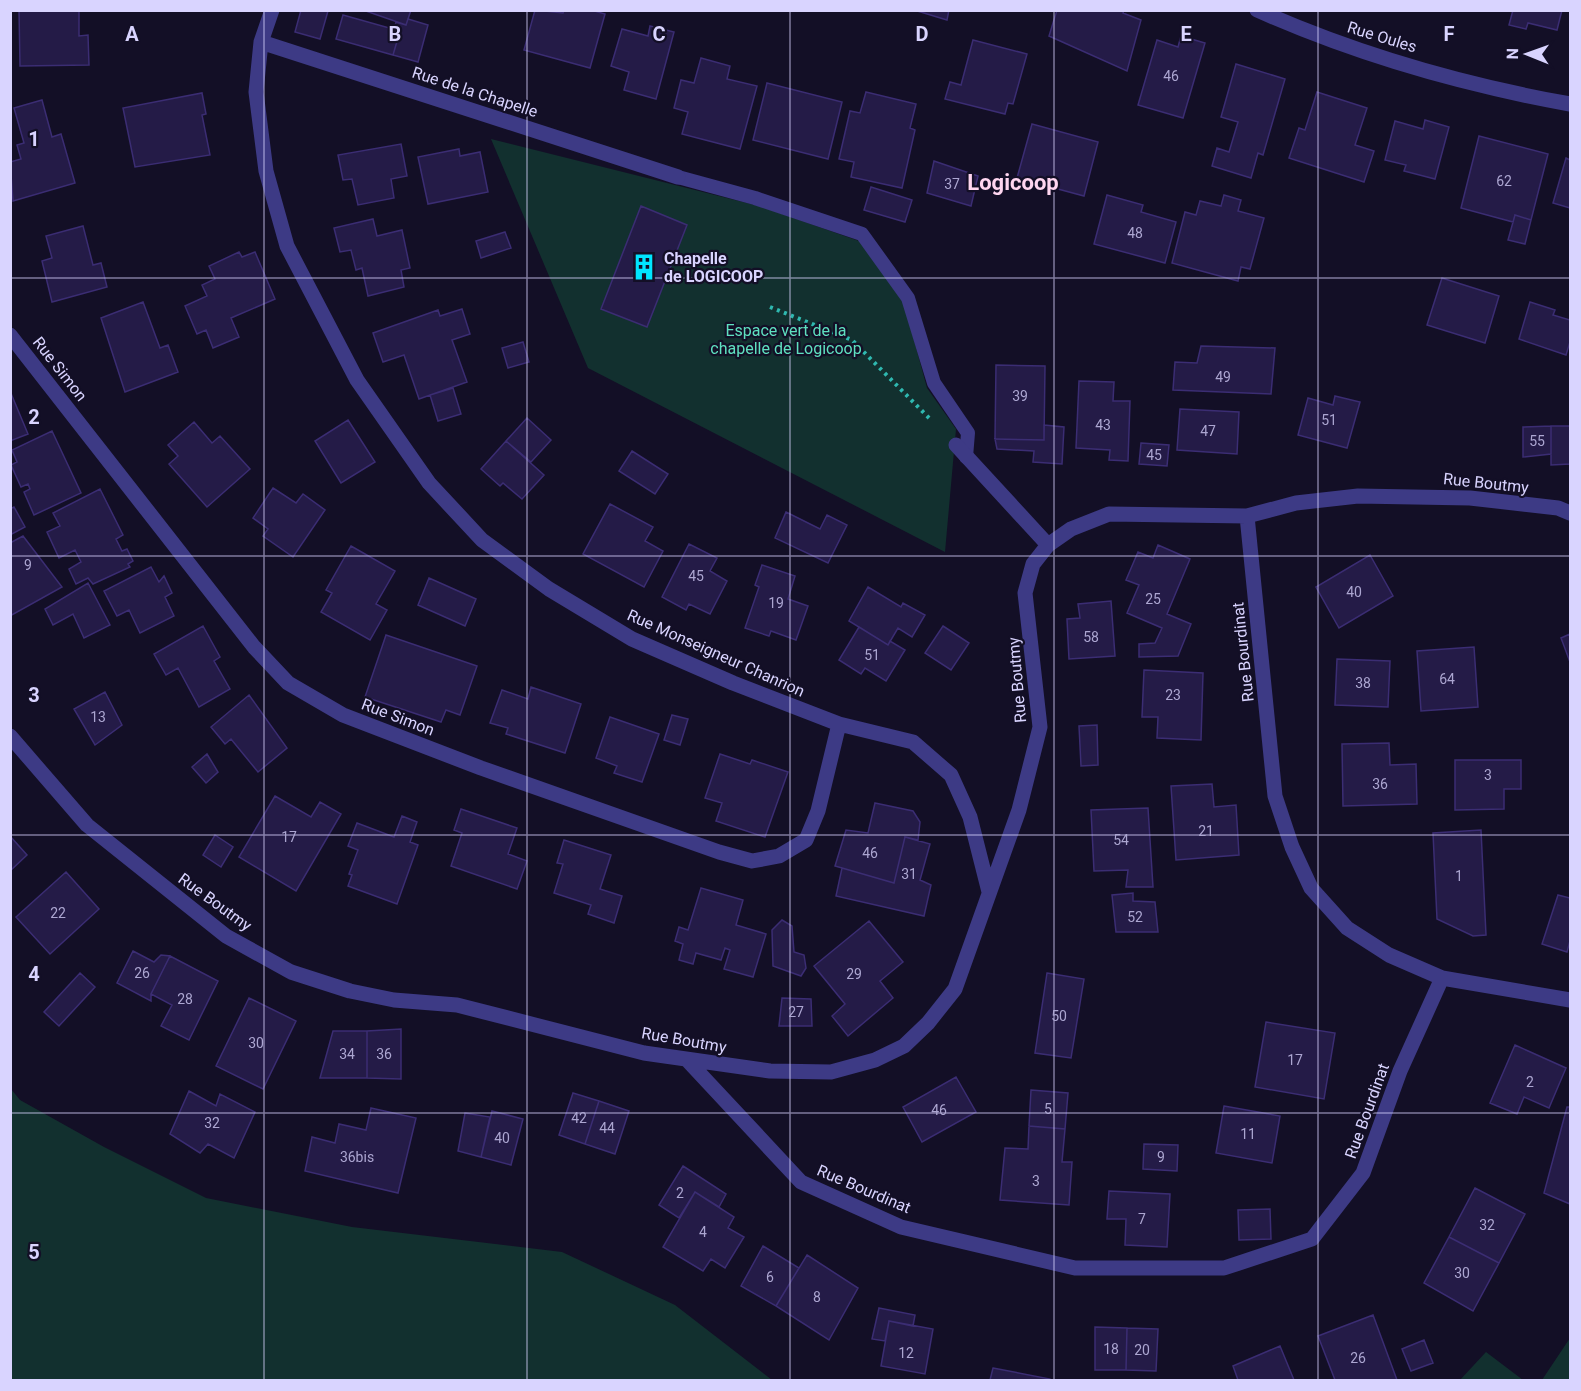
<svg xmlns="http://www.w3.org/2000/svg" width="1581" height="1391" viewBox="0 0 1581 1391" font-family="Roboto,sans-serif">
	<rect width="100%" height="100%" fill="#130f26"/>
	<path fill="#12302f" d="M491 139 759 206 859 241 904 303 927 388 956 429 945 552 588 368Z
		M11 1089 20 1100 104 1147 206 1198 352 1227 562 1252 675 1305 772 1380H11Z
		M1570 1338V1380H1542Z
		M1486 1352 1523 1380H1460Z"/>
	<path fill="#241b47" stroke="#3b2d73" stroke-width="1.5" d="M19 10H79V36L88 35 89 65 20 66Z
		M301 10 328 11 320 39 295 32Z
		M363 10H411L406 25Z
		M535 10 563 13 564 10H591L605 14 590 68 524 50Z
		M914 10H949L947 20Z
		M1057 10H1124L1123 13 1141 20 1127 71 1049 36Z
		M1513 10H1562L1557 30 1528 23 1526 29 1509 25Z
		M343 15 400 31 393 55 336 39Z
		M408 19 428 25 418 62 393 55 400 31 394 29 396 22 406 25Z
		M650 26 674 32 656 99 624 90 629 72 611 66 622 29 648 36Z
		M1181 36 1205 43 1183 118 1138 105 1157 40 1178 47Z
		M973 40 1027 54 1013 104 1008 103 1005 114 945 99 950 82 961 85Z
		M701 58 730 66 727 79 757 86 740 149 682 134 688 112 674 108 681 80 694 83Z
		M1236 64 1285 79 1263 155 1258 153 1251 178 1212 166 1217 148 1229 152 1238 122 1221 117Z
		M767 83 842 102 828 159 753 140Z
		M866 92 916 104 910 128 915 130 902 188 851 177 854 162 839 159 850 111 860 113Z
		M1317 92 1367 108 1355 145 1374 151 1364 182 1289 158 1299 128 1305 130Z
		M202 93 206 114 202 115 210 155 135 167 123 108Z
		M42 100 52 137 61 134 75 183 13 201 10 162 21 159 17 145 24 143 14 108Z
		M1425 120 1449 127 1435 179 1404 171 1406 165 1385 160 1395 121 1423 129Z
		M1032 124 1098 142 1084 196 1017 178Z
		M1479 136 1548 154 1531 220 1515 215 1513 222 1461 208Z
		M401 144 407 176 391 179 394 198 358 205 352 179 343 180 338 155Z
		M459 149 460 156 480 152 488 192 428 204 418 157Z
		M1566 158 1570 160V208L1553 203Z
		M934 161 978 176 971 206 927 193Z
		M871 187 912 200 905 222 864 210Z
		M1107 195 1143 205 1141 212 1176 222 1165 263 1094 244Z
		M1224 195 1241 200 1238 211 1264 218 1250 269 1241 267 1238 281 1172 263 1185 212 1196 215 1200 201 1221 206Z
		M641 206 687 225 647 327 601 309Z
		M1515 215 1531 220 1525 244 1508 240Z
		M373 219 377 236 402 230 410 268 401 270 404 287 368 296 362 268 356 270 351 250 340 252 334 228Z
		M83 226 93 265 101 263 107 287 52 302 42 261 52 258 46 236Z
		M505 232 511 248 481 258 476 241Z
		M239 252 242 257 255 252 275 299 231 318 239 337 213 348 206 330 197 334 185 306 207 296 202 285 215 279 209 266Z
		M1442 278 1499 296 1485 343 1427 325Z
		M143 302 160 348 168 345 178 372 125 392 101 318Z
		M1530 302 1555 310 1553 315 1570 320V342L1566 355 1519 339Z
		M462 309 470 334 452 340 467 382 419 399 404 355 383 362 373 333 438 310 440 316Z
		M523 342 529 362 508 368 502 348Z
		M1201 346 1275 348 1271 394 1173 390 1175 362 1197 363Z
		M996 365 1045 366 1044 440 995 439Z
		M1079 381 1114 382 1113 401H1130L1128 461 1109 460 1110 450 1076 448Z
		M453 388 461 414 438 421 430 395Z
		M10 391 28 434 10 441Z
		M1335 396 1360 402 1347 448 1298 435 1308 398 1333 405Z
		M1180 409 1239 412 1237 454 1177 450Z
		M527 418 551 440 531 462 506 441Z
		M348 420 375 462 341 483 315 441Z
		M194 422 212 443 220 436 250 469 207 507 169 464 178 456 168 445Z
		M1044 425 1064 427 1062 464 1033 462 1034 451 997 449 995 439 1044 440Z
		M1551 426H1570V464L1551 465Z
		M1551 426V454L1523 457V427Z
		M52 431 81 493 34 515 24 492 30 489 28 484 21 487 11 465 17 462 12 450Z
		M506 441 544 475 522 499 503 483 500 486 481 469Z
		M1141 443 1169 445 1167 466 1139 464Z
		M632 451 668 474 655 494 619 471Z
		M273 488 296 503 303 494 325 510 293 557 263 536 268 529 253 518Z
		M100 489 123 535 116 539 122 551 127 549 133 561 128 564 130 567 93 584 88 578 76 584 69 569 81 562 75 550 59 558 47 532 60 526 53 513Z
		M610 504 653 527 645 541 663 551 644 587 583 554Z
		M14 507 25 527 10 535V509Z
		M786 512 820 529 827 515 847 525 828 563 775 538Z
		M23 536 62 587 10 616V543Z
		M689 544 717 558 710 571 727 581 710 614 689 604 686 610 662 597Z
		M1158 545 1190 559 1167 614 1191 624 1178 656 1139 657V644L1155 643 1162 628 1127 613 1139 585 1126 580 1138 552 1153 558Z
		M351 546 395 571 376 604 387 610 370 640 321 612 332 593 326 590Z
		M1370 555 1393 596 1339 628 1316 587Z
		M762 565 795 576 788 599 808 606 796 640 771 631 769 636 745 628 759 587 755 585Z
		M151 567 159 582 164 576 172 593 165 597 174 616 140 633 129 610 117 616 104 591Z
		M429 578 476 599 465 626 418 605Z
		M88 583 110 625 84 638 73 614 53 625 45 609Z
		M868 587 901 607 903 603 925 615 912 637 898 628 888 645 849 621Z
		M1111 601 1115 656 1069 659 1067 619 1080 618 1078 604Z
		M203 626 220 657 214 661 230 689 199 707 178 668 166 675 154 654Z
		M943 626 969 643 951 670 925 653Z
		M859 627 888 645 890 641 905 650 886 681 865 668 861 674 839 660Z
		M1570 634V662L1561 638Z
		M386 635 477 666 460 715 446 710 441 722 365 697Z
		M1474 647 1478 707 1421 711 1417 651Z
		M1337 659 1390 661 1388 707 1335 705Z
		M1144 670 1203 673 1201 740 1157 738 1158 717H1142Z
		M531 687 581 704 565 753 506 734 508 728 490 723 502 690 528 699Z
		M105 692 122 725 95 745 74 709Z
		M249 695 287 748 258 772 231 739 225 744 211 727Z
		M672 715 688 719 680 745 664 740Z
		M610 717 659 734 642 782 614 773 617 766 596 758Z
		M1097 725 1098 765 1081 766 1079 726Z
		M1389 743 1390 765 1416 764 1417 804 1343 806 1342 744Z
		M207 754 218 772 206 783 192 767Z
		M720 754 750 764 752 760 788 772 765 837 716 821 722 803 705 798Z
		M1455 760H1521V789H1504V809L1455 810Z
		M1212 784 1214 807 1236 805 1239 855 1176 860 1171 786Z
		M275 796 311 817 320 802 341 814 296 891 239 857Z
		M875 803 913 811 920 822 918 840 905 837 894 883 835 866 846 830 868 833Z
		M1148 808 1153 887H1126L1128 870 1094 871 1091 810Z
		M461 809 517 828 508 854 527 861 517 889 451 866 462 833 454 830Z
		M402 816 417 822 410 842 418 845 397 904 348 886 352 875 349 874 358 850 348 846 357 823 394 837Z
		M1481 830 1486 935 1473 936 1437 919 1433 833Z
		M215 835 233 847 221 867 203 855Z
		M10 836 27 855 10 871Z
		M905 837 930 844 920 880 931 885 924 916 836 896 842 868 894 883Z
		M564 840 611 855 600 889 622 896 614 923 588 914 591 905 554 893 563 864 557 863Z
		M66 872 99 909 50 954 16 917Z
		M701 888 743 900 736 925 766 934 753 977 724 969 730 950 725 948 721 960 696 953 693 964 679 960 683 944 675 941 679 927 688 930Z
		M1133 893V901L1155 902 1158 932H1116L1112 895Z
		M1558 895 1570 898V941L1567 952 1542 944Z
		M782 920 792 926 794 952 804 955 806 968 801 976 773 966 772 930Z
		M869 921 903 962 880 981 893 998 848 1036 832 1016 845 1004 814 966Z
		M133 951 154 962 161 955 170 956 151 994V1001L117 983Z
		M170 956 218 981 189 1040 161 1026 172 1005 151 994Z
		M80 973 95 987 59 1026 44 1012Z
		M1047 973 1084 979 1071 1058 1035 1053Z
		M249 998 296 1021 263 1089 216 1066Z
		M782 998 811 999 812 1026H779Z
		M1266 1022 1335 1033 1324 1099 1255 1087Z
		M401 1029V1079L367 1078V1031Z
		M333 1031H367V1078H320Z
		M1515 1045 1566 1068 1549 1108 1524 1097 1517 1114 1490 1103Z
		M956 1077 976 1112 922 1142 903 1107Z
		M1031 1090 1068 1093 1065 1129 1029 1126Z
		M189 1091 216 1106 220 1094 255 1112 234 1158 208 1144 200 1153 170 1134Z
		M573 1093 599 1101 585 1144 559 1135Z
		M599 1101 629 1111 615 1154 585 1144Z
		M1224 1106 1280 1116 1272 1163 1216 1153Z
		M1567 1107H1570V1204L1544 1193Z
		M371 1108 416 1118 398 1193 305 1171 312 1137 335 1143 339 1124 366 1130Z
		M492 1111 523 1119 511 1165 481 1157Z
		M465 1113 490 1117 481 1157 458 1151Z
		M1029 1126 1065 1129 1062 1162H1072L1069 1205 1000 1200 1005 1148 1028 1149Z
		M1144 1144 1178 1145 1177 1171 1143 1169Z
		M683 1166 726 1194 719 1207 695 1192 679 1218 659 1205Z
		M1475 1188 1525 1214 1499 1263 1449 1237Z
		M1109 1191 1170 1194 1167 1247 1125 1245 1126 1219H1107Z
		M695 1192 734 1217 728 1228 744 1237 725 1268 711 1259 703 1271 663 1247Z
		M1270 1209 1271 1239 1239 1240 1238 1210Z
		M1449 1237 1499 1263 1473 1311 1424 1283Z
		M763 1246 799 1268 776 1306 741 1286Z
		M807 1255 858 1288 829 1340 776 1306Z
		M879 1308 915 1315 913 1326 889 1321 885 1341 872 1339Z
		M1373 1315 1397 1380H1335L1318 1336Z
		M889 1321 933 1329 925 1374 881 1366Z
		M1095 1327 1127 1328 1126 1370H1095Z
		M1127 1328 1158 1329 1156 1371 1126 1370Z
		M1424 1340 1433 1363 1411 1371 1402 1349Z
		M1280 1346 1294 1380H1238L1233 1366Z
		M993 1368 1050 1379V1380H990Z"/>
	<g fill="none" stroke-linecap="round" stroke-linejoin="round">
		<path stroke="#2fb8b0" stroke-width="4" stroke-dasharray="3 4.5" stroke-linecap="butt" d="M770 307 852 340 932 421"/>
		<path stroke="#3d3a85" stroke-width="14" d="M678 177 755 198 862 234 908 298 934 383 968 433 966 457"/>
		<path stroke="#3d3a85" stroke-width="15" d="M272 10 261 42 256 92 266 171 287 246 357 380 429 483 482 540 549 589 632 639 733 683 839 724 913 742 951 775 970 817 989 892
			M261 42 678 177
			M10 335 254 647 288 683 343 715 481 768 719 852 752 861 779 856 806 840 818 811 839 724
			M956 445 1048 545
			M10 736 87 825 226 936 291 972 350 991 394 1000 457 1005 644 1053 770 1071 831 1072 875 1060 904 1046 928 1023 955 989 1019 810 1040 727 1025 593 1033 564 1048 545 1071 529 1109 514 1247 516 1296 503 1358 496 1470 498 1558 508 1570 513
			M1442 978 1570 1000
			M689 1062 801 1182 901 1227 1075 1268H1224L1312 1239 1363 1173 1400 1071 1442 978 1389 955 1347 928 1311 888 1292 847 1275 796 1247 516"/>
		<path stroke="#3d3a85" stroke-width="15" d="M1257 10C1356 54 1464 85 1570 104"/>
	</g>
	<path fill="none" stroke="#d9d4ff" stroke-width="1.5" stroke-opacity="0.55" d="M264 10V1380M527 10V1380M790 10V1380M1054 10V1380M1318 10V1380M10 278H1570M10 556H1570M10 835H1570M10 1113H1570"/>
	<defs>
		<g id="building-bare" transform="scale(2.07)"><path d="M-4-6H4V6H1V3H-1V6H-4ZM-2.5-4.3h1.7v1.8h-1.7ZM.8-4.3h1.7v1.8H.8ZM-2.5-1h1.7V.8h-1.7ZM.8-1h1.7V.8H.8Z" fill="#00e5ff" stroke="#130f26" stroke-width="2.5" paint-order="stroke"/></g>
	</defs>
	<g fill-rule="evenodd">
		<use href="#building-bare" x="644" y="267"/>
	</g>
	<g text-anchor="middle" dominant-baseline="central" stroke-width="4.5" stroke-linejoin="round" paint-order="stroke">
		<g font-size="14" fill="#aca6d1">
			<text x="1171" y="76">46</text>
			<text x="1504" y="181">62</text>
			<text x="952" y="184">37</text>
			<text x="1135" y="233">48</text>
			<text x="1223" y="377">49</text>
			<text x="1020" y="396">39</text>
			<text x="1329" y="420">51</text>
			<text x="1103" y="425">43</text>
			<text x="1208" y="431">47</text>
			<text x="1537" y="441">55</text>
			<text x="1154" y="455">45</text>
			<text x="28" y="565">9</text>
			<text x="696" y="576">45</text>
			<text x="1354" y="592">40</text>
			<text x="1153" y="599">25</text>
			<text x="776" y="603">19</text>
			<text x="1091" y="637">58</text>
			<text x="872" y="655">51</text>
			<text x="1447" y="679">64</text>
			<text x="1363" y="683">38</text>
			<text x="1173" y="695">23</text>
			<text x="98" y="717">13</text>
			<text x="1488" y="775">3</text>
			<text x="1380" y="784">36</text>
			<text x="1206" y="831">21</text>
			<text x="289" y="837">17</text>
			<text x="1121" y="840">54</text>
			<text x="870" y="853">46</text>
			<text x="909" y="874">31</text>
			<text x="1459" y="876">1</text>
			<text x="58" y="913">22</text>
			<text x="1135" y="917">52</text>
			<text x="142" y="973">26</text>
			<text x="854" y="974">29</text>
			<text x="185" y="999">28</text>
			<text x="796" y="1012">27</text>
			<text x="1059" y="1016">50</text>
			<text x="256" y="1043">30</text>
			<text x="347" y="1054">34</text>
			<text x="384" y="1054">36</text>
			<text x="1295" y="1060">17</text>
			<text x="1530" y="1082">2</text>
			<text x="1048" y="1109">5</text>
			<text x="939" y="1110">46</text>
			<text x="579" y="1118">42</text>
			<text x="212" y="1123">32</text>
			<text x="607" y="1128">44</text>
			<text x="1248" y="1134">11</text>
			<text x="502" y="1138">40</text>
			<text x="357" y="1157">36bis</text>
			<text x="1161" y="1157">9</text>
			<text x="1036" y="1181">3</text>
			<text x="680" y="1193">2</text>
			<text x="1142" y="1219">7</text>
			<text x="1487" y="1225">32</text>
			<text x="703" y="1232">4</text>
			<text x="1462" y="1273">30</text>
			<text x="770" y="1277">6</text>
			<text x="817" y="1297">8</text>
			<text x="1111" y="1349">18</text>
			<text x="1142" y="1350">20</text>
			<text x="906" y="1353">12</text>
			<text x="1358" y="1358">26</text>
		</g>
		<g font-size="16" fill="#d9d4ff" stroke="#130f26">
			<text transform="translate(1382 37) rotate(17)">Rue Oules</text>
			<text transform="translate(475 92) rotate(18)">Rue de la Chapelle</text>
			<text transform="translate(60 369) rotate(52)">Rue Simon</text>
			<text transform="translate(1486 483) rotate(6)">Rue Boutmy</text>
			<text transform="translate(1243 652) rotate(-96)">Rue Bourdinat</text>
			<text transform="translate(716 653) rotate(24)">Rue Monseigneur Chanrion</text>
			<text transform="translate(1017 680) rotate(-95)">Rue Boutmy</text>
			<text transform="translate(398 717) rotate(21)">Rue Simon</text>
			<text transform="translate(215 902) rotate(36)">Rue Boutmy</text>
			<text transform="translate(684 1040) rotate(10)">Rue Boutmy</text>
			<text transform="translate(1367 1111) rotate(-70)">Rue Bourdinat</text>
			<text transform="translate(864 1189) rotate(23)">Rue Bourdinat</text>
		</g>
		<g font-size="16" font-weight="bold" fill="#d9d4ff" stroke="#130f26" text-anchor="start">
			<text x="664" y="258">Chapelle<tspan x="664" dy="18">de LOGICOOP</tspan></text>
		</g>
		<g font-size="16" fill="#5fe0c0" stroke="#130f26">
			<text x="786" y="330">Espace vert de la<tspan x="786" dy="18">chapelle de Logicoop</tspan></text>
		</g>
		<g font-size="22" font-weight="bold" fill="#ffd6f0" stroke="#130f26">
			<text x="1013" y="182">Logicoop</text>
		</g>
	</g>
	<g font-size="20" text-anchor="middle" font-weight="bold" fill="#d9d4ff" stroke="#130f26" stroke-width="4.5" stroke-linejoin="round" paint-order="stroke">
		<text x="132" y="41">A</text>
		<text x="395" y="41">B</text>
		<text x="659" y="41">C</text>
		<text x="922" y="41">D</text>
		<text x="1186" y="41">E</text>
		<text x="1449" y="41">F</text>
		<text x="34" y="146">1</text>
		<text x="34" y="424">2</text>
		<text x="34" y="702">3</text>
		<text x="34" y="981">4</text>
		<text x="34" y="1259">5</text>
	</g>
	<rect width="1581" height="1391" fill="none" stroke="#d9d4ff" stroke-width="24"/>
	<g transform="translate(1527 54) rotate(271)" stroke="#130f26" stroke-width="4.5" paint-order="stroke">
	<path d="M0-4.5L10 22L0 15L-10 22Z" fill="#d9d4ff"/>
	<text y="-9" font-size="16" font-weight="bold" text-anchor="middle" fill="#d9d4ff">N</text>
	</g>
</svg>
